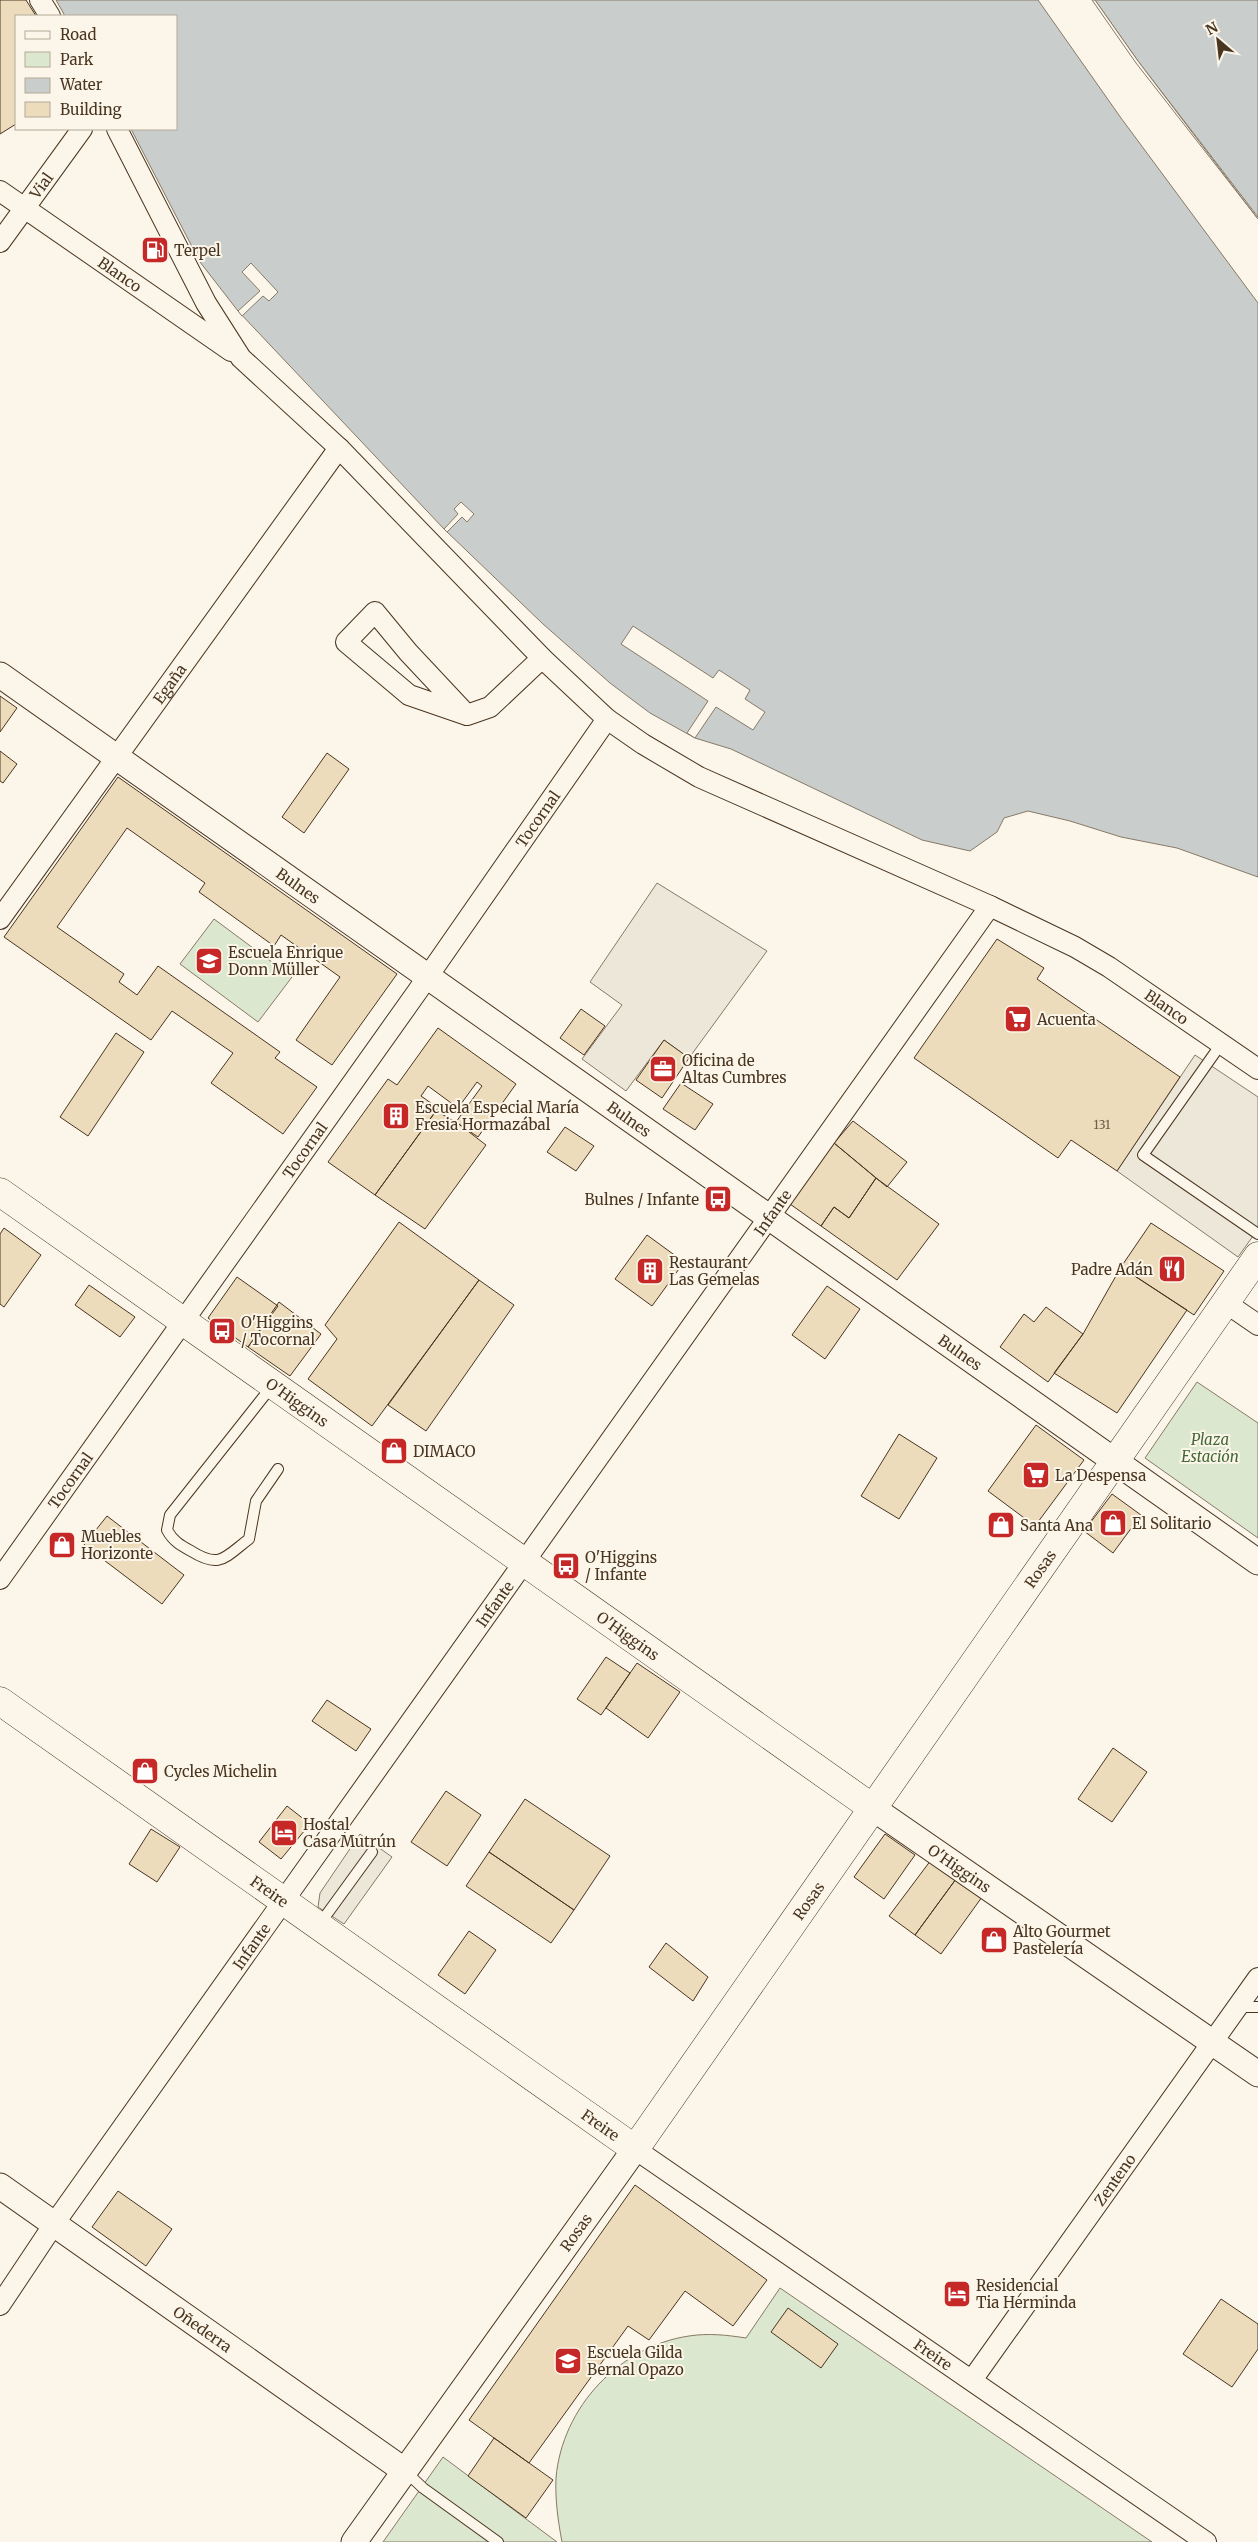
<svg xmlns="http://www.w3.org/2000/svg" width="1258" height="2542" viewBox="0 0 1258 2542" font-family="Merriweather,serif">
	<rect width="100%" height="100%" fill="#fbf6e9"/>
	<path fill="#dce7d0" stroke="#887966" d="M214 919 292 977 258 1022 180 964Z
		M1197 1382 1258 1423V1538L1145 1458Z
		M780 2288 1152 2542H562C558 2521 555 2499 556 2478 562 2407 620 2346 689 2336 708 2333 727 2335 746 2338Z
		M443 2457 557 2542H383Z"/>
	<path fill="#ede7d9" stroke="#887966" d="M657 883 767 951 689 1058 664 1040 626 1091 582 1059 622 1005 590 982Z
		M1195 1055 1258 1097V1229L1238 1257 1117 1171Z
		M360 1834 392 1857 344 1924 318 1907 320 1893Z"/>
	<path fill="#c9cecd" stroke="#887966" d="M56 0H1038L1121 118 1258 303V877L1177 848 1121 837 1070 821 1028 811 1004 818 997 832 970 851 922 840 731 749 695 738 650 713 610 683 543 624 444 529 238 311 200 262 131 129H176V16H65Z
		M1095 0H1258V217L1138 61Z"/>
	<path fill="#fbf6e9" stroke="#887966" d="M1092 0H1095L1138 61 1258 219 1136 63Z
		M251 263 278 292 269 301 263 296 242 316 238 311 260 291 242 272Z
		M461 502 474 514 467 522 462 517 447 532 444 529 458 514 454 509Z
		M633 626 713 678 719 670 750 690 745 699 765 712 753 730 716 707 695 738 687 733 708 701 621 644Z"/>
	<path fill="#ecdcbc" stroke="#4a3520" d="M0 0H26L36 16H16V124L0 134Z
		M0 696 17 708 0 732Z
		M0 751 17 764 3 783 0 781Z
		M327 753 349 769 304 833 282 817Z
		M118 777 397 974 332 1065 296 1040 340 977 281 935 274 946 199 892 205 883 127 828 57 927 124 974 119 982 137 995 158 966 280 1052 275 1058 317 1087 283 1134 211 1083 233 1053 172 1011 151 1040 4 937Z
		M997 939 1044 968 1037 979 1180 1077 1117 1171 1071 1140 1058 1158 914 1058Z
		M581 1009 605 1026 584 1055 560 1038Z
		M438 1028 516 1084 478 1137 456 1122 482 1086 477 1082 458 1108 428 1086 421 1096 438 1108 375 1195 328 1162 388 1079 397 1085Z
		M116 1033 144 1052 88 1136 60 1117Z
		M664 1040 689 1058 662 1098 636 1080Z
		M681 1083 713 1104 695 1130 663 1109Z
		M436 1111 456 1122 486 1145 425 1229 375 1195Z
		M853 1121 907 1162 887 1187 834 1143Z
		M565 1127 594 1146 576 1171 547 1152Z
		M834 1143 876 1178 849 1218 834 1207 821 1226 790 1204Z
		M876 1178 939 1224 897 1280 821 1226 834 1207 849 1218Z
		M399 1222 479 1280 372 1426 308 1379 337 1339 325 1325Z
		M1151 1223 1224 1271 1194 1315 1121 1267Z
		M4 1228 41 1255 4 1307 0 1304V1234Z
		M647 1235 684 1262 652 1306 615 1279Z
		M1121 1267 1187 1310 1117 1413 1054 1373 1083 1334Z
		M237 1277 278 1306 248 1347 208 1318Z
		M479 1280 514 1305 426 1431 388 1405Z
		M89 1285 135 1317 120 1337 75 1305Z
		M827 1286 860 1309 825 1359 792 1335Z
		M279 1302 321 1334 290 1376 248 1347Z
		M1046 1307 1083 1334 1048 1382 1000 1347 1024 1314 1034 1322Z
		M1036 1425 1084 1460 1035 1526 988 1491Z
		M899 1434 937 1458 899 1519 861 1496Z
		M1112 1494 1141 1515 1113 1553 1084 1531Z
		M107 1516 184 1575 162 1604 84 1545Z
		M606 1657 630 1673 601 1715 577 1699Z
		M637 1663 680 1692 648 1738 606 1708Z
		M327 1700 371 1729 356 1751 312 1721Z
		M1113 1748 1147 1772 1112 1822 1078 1799Z
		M446 1791 481 1815 447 1866 411 1842Z
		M525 1799 610 1856 574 1910 489 1852Z
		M287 1806 310 1824 281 1859 259 1842Z
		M151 1829 180 1847 157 1882 129 1864Z
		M885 1834 915 1855 884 1899 854 1877Z
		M489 1852 574 1910 551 1943 466 1886Z
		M931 1860 956 1879 915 1935 889 1916Z
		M956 1879 982 1897 941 1954 915 1935Z
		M469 1931 496 1950 465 1994 438 1975Z
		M666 1943 708 1977 693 2001 649 1967Z
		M635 2185 767 2280 733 2326 685 2291 649 2340 628 2326 529 2463 469 2420Z
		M118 2191 172 2229 146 2266 92 2227Z
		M1221 2299 1258 2324V2349L1232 2387 1183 2354Z
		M788 2308 838 2344 821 2368 771 2332Z
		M494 2438 553 2480 526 2518 468 2476Z"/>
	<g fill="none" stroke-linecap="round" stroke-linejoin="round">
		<g stroke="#4a3520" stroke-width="12">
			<path id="service" d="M1221 1044 1143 1155 1258 1234
				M272 1386 170 1515 167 1530C173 1541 180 1545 191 1551 220 1569 224 1558 249 1539L256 1501 278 1469
				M319 1925 372 1852
				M1237 2007H1258
				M405 2471 423 2488 498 2542"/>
		</g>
		<g stroke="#4a3520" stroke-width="22">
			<g id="minor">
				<path d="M40 0 50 16"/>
				<path id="s1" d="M117 129 206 303 241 358 339 448 542 658 607 719 643 744 699 777 990 906 1075 947 1109 967 1258 1069"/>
				<path id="s2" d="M0 191 231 351"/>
				<path id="s3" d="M0 242 82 129"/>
				<path d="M467 715 409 695 346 642 375 612 408 652 467 715 490 707 542 658"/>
				<path id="s4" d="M0 919 339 448"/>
				<path d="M1226 1303 1258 1325"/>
				<path id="s5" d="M0 1579 417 992 607 719"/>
				<path id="s6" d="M635 2149 1206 2542"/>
				<path id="s7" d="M0 2305 54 2224 990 906"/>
				<path id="s8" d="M972 2380 1258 1978"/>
			</g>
		</g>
		<g stroke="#4a3520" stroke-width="27">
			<g id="tertiary">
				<path id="s9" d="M0 675 1258 1562"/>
				<path id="s10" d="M874 1809 1258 2074"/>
				<path id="s11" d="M0 2186 405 2471"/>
				<path id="s12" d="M354 2542 635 2149"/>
			</g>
		</g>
		<g stroke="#4a3520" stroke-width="29">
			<g id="secondary">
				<path id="s13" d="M0 1192 874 1809"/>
				<path id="s14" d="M0 1701 635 2149 1258 1256"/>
			</g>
		</g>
		<use href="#service" stroke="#fbf6e9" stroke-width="10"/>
		<use href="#minor" stroke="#fbf6e9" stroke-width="20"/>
		<use href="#tertiary" stroke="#fbf6e9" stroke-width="25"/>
		<use href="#secondary" stroke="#fbf6e9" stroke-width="28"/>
	</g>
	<defs>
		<g id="fuel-square" transform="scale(1.4375)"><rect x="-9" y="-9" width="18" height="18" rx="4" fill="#c62828" stroke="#fbf6e9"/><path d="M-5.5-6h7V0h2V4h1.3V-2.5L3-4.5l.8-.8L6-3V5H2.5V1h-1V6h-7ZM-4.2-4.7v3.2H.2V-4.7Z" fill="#fff"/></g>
		<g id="school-square" transform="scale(1.4375)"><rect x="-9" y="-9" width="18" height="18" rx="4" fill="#c62828" stroke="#fbf6e9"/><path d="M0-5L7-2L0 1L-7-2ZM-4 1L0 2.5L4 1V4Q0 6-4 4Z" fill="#fff"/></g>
		<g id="supermarket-square" transform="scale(1.4375)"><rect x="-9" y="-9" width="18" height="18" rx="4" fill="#c62828" stroke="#fbf6e9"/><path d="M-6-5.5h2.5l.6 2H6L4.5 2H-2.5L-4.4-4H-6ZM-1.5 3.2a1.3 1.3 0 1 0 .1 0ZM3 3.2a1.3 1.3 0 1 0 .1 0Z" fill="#fff"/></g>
		<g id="office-square" transform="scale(1.4375)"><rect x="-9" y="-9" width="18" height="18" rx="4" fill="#c62828" stroke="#fbf6e9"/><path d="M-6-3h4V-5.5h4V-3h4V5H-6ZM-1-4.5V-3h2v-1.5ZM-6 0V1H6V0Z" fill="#fff"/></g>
		<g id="building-square" transform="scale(1.4375)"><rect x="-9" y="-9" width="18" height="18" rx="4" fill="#c62828" stroke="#fbf6e9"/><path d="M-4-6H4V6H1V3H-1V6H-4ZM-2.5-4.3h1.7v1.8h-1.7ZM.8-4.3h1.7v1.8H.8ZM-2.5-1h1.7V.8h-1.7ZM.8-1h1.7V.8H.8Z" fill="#fff"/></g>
		<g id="bus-square" transform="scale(1.4375)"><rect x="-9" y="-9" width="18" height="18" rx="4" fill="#c62828" stroke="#fbf6e9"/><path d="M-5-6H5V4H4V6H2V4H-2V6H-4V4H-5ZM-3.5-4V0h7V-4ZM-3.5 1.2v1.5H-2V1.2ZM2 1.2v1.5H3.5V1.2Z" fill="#fff"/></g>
		<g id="restaurant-square" transform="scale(1.4375)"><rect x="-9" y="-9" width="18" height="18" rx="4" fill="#c62828" stroke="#fbf6e9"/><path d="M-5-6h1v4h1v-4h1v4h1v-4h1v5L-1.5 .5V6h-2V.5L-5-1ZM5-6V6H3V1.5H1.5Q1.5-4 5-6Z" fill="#fff"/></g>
		<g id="shop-square" transform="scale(1.4375)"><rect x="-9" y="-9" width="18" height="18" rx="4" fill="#c62828" stroke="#fbf6e9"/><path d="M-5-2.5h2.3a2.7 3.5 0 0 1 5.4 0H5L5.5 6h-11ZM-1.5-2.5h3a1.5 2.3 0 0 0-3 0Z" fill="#fff"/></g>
		<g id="hotel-square" transform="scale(1.4375)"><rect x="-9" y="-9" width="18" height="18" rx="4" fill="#c62828" stroke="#fbf6e9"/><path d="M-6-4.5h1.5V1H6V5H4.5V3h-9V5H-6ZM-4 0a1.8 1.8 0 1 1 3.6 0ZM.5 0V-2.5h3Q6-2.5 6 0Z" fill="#fff"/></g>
	</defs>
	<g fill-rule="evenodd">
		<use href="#fuel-square" x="155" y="250"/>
		<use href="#school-square" x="209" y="961"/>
		<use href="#supermarket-square" x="1018" y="1019"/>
		<use href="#office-square" x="663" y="1069"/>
		<use href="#building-square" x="396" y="1116"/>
		<use href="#bus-square" x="718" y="1199"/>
		<use href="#restaurant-square" x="1172" y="1269"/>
		<use href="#building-square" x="650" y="1271"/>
		<use href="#bus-square" x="222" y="1331"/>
		<use href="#shop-square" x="394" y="1451"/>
		<use href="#supermarket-square" x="1036" y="1475"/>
		<use href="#shop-square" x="1113" y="1523"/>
		<use href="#shop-square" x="1001" y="1525"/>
		<use href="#shop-square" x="62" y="1545"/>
		<use href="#bus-square" x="566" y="1566"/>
		<use href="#shop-square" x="145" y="1771"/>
		<use href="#hotel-square" x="284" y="1833"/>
		<use href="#shop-square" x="994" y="1940"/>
		<use href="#hotel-square" x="957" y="2294"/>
		<use href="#school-square" x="568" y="2361"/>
	</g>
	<g text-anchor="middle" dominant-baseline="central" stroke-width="4" stroke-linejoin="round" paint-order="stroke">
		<g font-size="12" fill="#725f47">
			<text x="1102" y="1124">131</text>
		</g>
		<g font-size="15" fill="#4a3520" stroke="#fbf6e9">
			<text stroke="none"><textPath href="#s3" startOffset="70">Vial</textPath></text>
			<text stroke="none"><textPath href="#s2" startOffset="146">Blanco</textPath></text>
			<text stroke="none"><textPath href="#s4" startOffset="290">Egaña</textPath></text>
			<text stroke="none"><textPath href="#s5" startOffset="931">Tocornal</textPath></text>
			<text stroke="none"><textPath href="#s9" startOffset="365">Bulnes</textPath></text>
			<text stroke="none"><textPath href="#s1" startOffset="1406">Blanco</textPath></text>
			<text stroke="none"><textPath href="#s9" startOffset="770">Bulnes</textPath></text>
			<text stroke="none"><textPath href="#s5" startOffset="526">Tocornal</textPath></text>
			<text stroke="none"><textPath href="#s7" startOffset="1338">Infante</textPath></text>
			<text stroke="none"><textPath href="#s9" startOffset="1175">Bulnes</textPath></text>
			<text stroke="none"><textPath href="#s13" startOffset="364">O'Higgins</textPath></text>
			<text stroke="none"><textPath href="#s5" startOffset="121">Tocornal</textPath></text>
			<text stroke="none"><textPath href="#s14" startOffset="1485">Rosas</textPath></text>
			<text stroke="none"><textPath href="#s7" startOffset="858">Infante</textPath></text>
			<text stroke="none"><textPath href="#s13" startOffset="769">O'Higgins</textPath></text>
			<text stroke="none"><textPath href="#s10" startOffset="104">O'Higgins</textPath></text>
			<text stroke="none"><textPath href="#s14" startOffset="330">Freire</textPath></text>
			<text stroke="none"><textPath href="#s14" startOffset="1080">Rosas</textPath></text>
			<text stroke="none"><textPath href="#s7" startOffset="438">Infante</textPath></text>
			<text stroke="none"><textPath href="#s14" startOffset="735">Freire</textPath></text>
			<text stroke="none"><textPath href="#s8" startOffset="246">Zenteno</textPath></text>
			<text stroke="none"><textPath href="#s12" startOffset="381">Rosas</textPath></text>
			<text stroke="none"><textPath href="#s11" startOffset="248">Oñederra</textPath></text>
			<text stroke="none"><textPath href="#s6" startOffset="362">Freire</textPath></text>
		</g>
		<g font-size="15" fill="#4a3520" stroke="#fbf6e9" text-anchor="start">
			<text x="174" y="250">Terpel</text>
			<text x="228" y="952">Escuela Enrique<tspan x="228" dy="17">Donn Müller</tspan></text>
			<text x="1037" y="1019">Acuenta</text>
			<text x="682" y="1060">Oficina de<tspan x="682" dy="17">Altas Cumbres</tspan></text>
			<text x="415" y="1107">Escuela Especial María<tspan x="415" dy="17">Fresia Hormazábal</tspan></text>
			<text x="699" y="1199" text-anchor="end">Bulnes / Infante</text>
			<text x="669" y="1262">Restaurant<tspan x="669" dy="17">Las Gemelas</tspan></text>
			<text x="1153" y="1269" text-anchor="end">Padre Adán</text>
			<text x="241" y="1322">O'Higgins<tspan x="241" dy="17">/ Tocornal</tspan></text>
			<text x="413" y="1451">DIMACO</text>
			<text x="1055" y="1475">La Despensa</text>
			<text x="1132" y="1523">El Solitario</text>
			<text x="1020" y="1525">Santa Ana</text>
			<text x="81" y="1536">Muebles<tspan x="81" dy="17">Horizonte</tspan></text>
			<text x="585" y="1557">O'Higgins<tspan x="585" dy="17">/ Infante</tspan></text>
			<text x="164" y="1771">Cycles Michelin</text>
			<text x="303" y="1824">Hostal<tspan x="303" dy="17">Casa Mutrún</tspan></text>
			<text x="1013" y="1931">Alto Gourmet<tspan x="1013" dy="17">Pastelería</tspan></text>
			<text x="976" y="2285">Residencial<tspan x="976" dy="17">Tia Herminda</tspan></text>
			<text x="587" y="2352">Escuela Gilda<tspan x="587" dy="17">Bernal Opazo</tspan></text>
		</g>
		<g font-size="15" font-style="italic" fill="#436837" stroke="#fbf6e9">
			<text x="1210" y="1439">Plaza<tspan x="1210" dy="17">Estación</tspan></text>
		</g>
	</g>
	<rect x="15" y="15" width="162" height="115" fill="#fbf6e9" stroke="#b4a999"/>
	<rect x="25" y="31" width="25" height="8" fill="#fbf6e9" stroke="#b4a999"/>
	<text x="60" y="40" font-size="15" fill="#4a3520">Road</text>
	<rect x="25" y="52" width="25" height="15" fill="#dce7d0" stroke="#b4a999"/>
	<text x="60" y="65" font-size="15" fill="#4a3520">Park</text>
	<rect x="25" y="78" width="25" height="15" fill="#c9cecd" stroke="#b4a999"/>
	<text x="60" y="90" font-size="15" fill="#4a3520">Water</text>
	<rect x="25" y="102" width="25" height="15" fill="#ecdcbc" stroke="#b4a999"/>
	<text x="60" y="115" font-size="15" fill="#4a3520">Building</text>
	<g transform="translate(1218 40) rotate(332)" stroke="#fbf6e9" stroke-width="4" paint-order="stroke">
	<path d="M0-4L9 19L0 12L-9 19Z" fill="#4a3520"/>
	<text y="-8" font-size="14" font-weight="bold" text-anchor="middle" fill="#4a3520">N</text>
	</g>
</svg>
